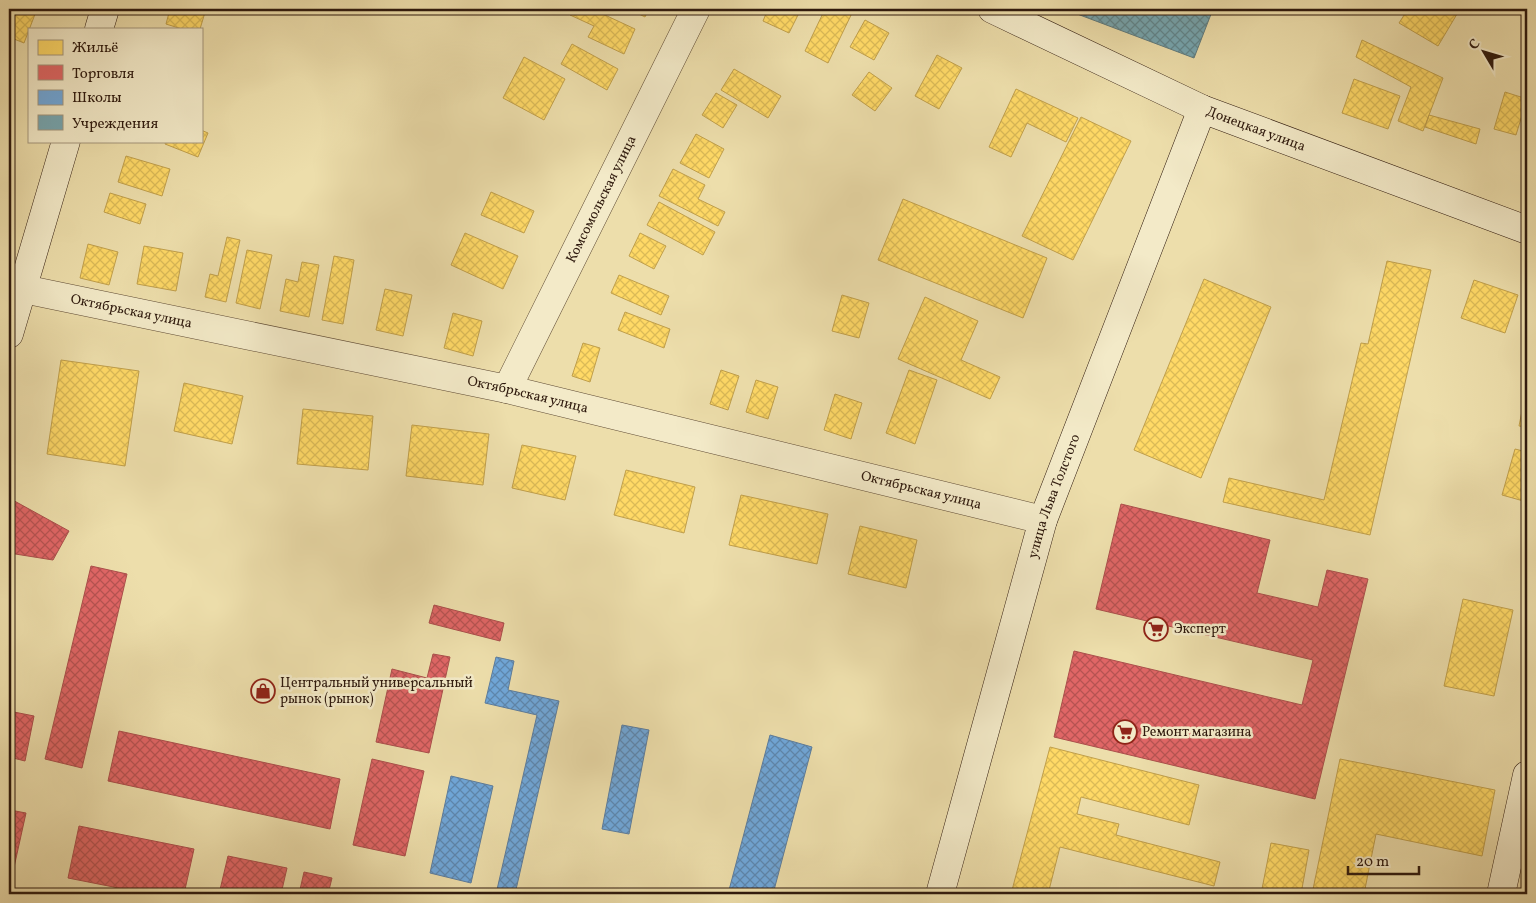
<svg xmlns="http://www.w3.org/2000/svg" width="1536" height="903" viewBox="0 0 1536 903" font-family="Vollkorn,serif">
	<defs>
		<pattern id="homes-cross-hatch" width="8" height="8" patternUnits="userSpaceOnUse" patternTransform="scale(1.25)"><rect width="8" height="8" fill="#ffd966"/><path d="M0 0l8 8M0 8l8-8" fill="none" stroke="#dbba57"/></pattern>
		<pattern id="shops-cross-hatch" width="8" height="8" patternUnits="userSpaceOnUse" patternTransform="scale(1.25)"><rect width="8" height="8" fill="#e06666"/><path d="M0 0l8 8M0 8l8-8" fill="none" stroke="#b65352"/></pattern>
		<pattern id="schools-cross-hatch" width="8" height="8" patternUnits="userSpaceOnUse" patternTransform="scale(1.25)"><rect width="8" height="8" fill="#6fa8dc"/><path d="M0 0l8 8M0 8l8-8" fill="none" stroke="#5c88b1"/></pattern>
		<pattern id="public-cross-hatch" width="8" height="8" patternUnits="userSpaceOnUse" patternTransform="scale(1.25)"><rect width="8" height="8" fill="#76a5af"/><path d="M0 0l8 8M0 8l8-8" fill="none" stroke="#61868d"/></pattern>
	</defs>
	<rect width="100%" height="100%" fill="#eddeab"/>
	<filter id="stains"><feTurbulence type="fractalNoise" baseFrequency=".004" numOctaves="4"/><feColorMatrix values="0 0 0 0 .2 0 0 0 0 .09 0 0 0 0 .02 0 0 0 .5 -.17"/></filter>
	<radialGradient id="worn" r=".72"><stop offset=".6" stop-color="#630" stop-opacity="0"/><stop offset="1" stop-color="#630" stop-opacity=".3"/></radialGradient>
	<path fill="url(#homes-cross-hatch)" stroke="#c09f4b" d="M9 9H37L24 43 9 37Z
		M170 9H206L200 29H182L166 24Z
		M573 9H592L635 29 624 54 588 37 594 26 570 15Z
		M629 9H649L645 17Z
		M768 9H801L789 33 763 21Z
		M825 9H847L853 11 828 63 805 51Z
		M1408 9H1460L1438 46 1399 23Z
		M865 20 889 33 874 60 850 47Z
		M1362 40 1443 78 1423 131 1398 121 1411 87 1356 57Z
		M572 44 618 69 607 90 561 64Z
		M937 55 962 68 939 109 915 96Z
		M524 57 565 79 544 120 503 98Z
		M734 69 781 96 768 118 721 90Z
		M869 72 892 88 875 111 852 95Z
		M1354 79 1400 96 1388 129 1342 113Z
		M1016 89 1078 118 1066 142 1027 123 1011 157 989 147Z
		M1505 92 1527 99 1516 135 1494 129Z
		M716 93 737 105 723 128 702 115Z
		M1429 115 1480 129 1476 144 1425 127Z
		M1081 117 1131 141 1073 260 1022 236Z
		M201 130 208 133 198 157 165 144 166 141H201Z
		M696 134 724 149 709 178 680 163Z
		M126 156 170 169 162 196 118 182Z
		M673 169 705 185 698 199 725 212 718 226 659 196Z
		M491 192 534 211 524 233 481 215Z
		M110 193 146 204 140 224 104 212Z
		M903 199 1047 258 1023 318 878 260Z
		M659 202 715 232 703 255 647 225Z
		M465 233 518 256 503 289 451 265Z
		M640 233 666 246 654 269 629 256Z
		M227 237 240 240 226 302 205 297 210 274 218 276Z
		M88 244 118 252 109 285 80 278Z
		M144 246 183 253 176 291 137 284Z
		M247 250 272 255 260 309 236 303Z
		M334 256 354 260 343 324 322 320Z
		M1387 261 1431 270 1370 535 1223 502 1229 478 1324 500 1361 343 1368 344Z
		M302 262 319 265 309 317 280 311 286 279 298 282Z
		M619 275 669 296 661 315 611 293Z
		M1204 279 1271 307 1201 478 1134 450Z
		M1474 280 1518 295 1505 333 1461 318Z
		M385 289 412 295 403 336 376 330Z
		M842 295 869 303 859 338 832 331Z
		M925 297 978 321 961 360 1000 377 990 399 898 359Z
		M625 312 670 329 664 348 618 330Z
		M453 313 482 321 473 356 444 348Z
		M583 343 600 348 590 382 572 376Z
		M61 360 139 371 125 466 47 454Z
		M721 370 739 376 728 410 710 404Z
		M909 370 937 380 915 444 886 433Z
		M756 380 778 387 768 419 746 412Z
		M184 383 243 396 232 444 174 431Z
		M1527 386V427L1519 426Z
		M835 394 862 403 851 439 824 430Z
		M303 409 373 416 368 470 297 464Z
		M412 425 489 434 483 485 406 476Z
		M522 445 576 456 565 500 512 488Z
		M1515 449 1527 452V502L1502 495Z
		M626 470 695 487 684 533 614 515Z
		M741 495 828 514 817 564 729 545Z
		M860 526 917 540 906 588 848 574Z
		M1463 599 1513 610 1494 696 1444 686Z
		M1050 747 1199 785 1189 825 1081 797 1077 814 1119 824 1116 835 1220 862 1214 886 1060 847 1048 894H1011Z
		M1340 759 1495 790 1482 856 1376 834 1364 894H1312Z
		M1271 843 1309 850 1301 894H1261Z"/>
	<path fill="url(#shops-cross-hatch)" stroke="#ab4f4b" d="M9 498 69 531 53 560 9 553Z
		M1121 504 1270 540 1257 593 1318 607 1327 570 1368 579 1315 799 1054 737 1074 651 1302 705 1313 660 1096 609Z
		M91 566 127 574 82 768 45 759Z
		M434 605 504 623 500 641 429 623Z
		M433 654 450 657 429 753 376 742 392 669 427 678Z
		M9 711 34 716 25 761 9 757Z
		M119 731 340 779 330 829 108 781Z
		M372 759 424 771 405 856 353 845Z
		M10 810 26 813 9 890V816Z
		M79 826 194 849 184 894H149L68 878Z
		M228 856 287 868 281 894H219Z
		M304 872 332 878 328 894H299Z"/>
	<path fill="url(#schools-cross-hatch)" stroke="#5c7d9e" d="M496 657 514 661 508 690 559 701 515 894H496L537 715 485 703Z
		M622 725 649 730 629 834 602 829Z
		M770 735 812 747 773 894H728Z
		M451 776 493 786 471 883 430 873Z"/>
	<path fill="url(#public-cross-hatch)" stroke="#607b7e" d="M1064 9H1213L1194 58Z"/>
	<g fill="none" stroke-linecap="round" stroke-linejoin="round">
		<g stroke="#5e4a34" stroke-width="29">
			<g id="street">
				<path id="s1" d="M9 286 507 389 1043 520"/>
				<path id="s2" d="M507 389 696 9"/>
			</g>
		</g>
		<g stroke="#2e190d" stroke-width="29">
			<g id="secondary">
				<path id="s3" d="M992 9 1202 109 1527 230"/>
				<path d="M99 29 105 9"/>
				<path d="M9 334 66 141"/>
				<path id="s4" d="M940 894 1043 520 1202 109"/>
				<path d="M1501 894 1527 775"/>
			</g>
		</g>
		<use href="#street" stroke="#f3eac8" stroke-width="28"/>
		<use href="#secondary" stroke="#f3eac8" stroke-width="28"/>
	</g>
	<defs>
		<g id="supermarket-ring" transform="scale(1.25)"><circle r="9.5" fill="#f3eac8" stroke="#8f2418" stroke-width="1.5"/><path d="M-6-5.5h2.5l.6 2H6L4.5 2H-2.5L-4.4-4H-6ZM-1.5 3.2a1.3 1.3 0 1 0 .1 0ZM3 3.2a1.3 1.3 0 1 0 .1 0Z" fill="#8f2418"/></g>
		<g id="shop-ring" transform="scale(1.25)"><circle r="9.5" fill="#f3eac8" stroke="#8f2418" stroke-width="1.5"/><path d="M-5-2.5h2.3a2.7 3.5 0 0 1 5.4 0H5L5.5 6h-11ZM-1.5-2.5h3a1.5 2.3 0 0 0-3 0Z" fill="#8f2418"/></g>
	</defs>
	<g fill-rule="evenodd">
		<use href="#supermarket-ring" x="1156" y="629"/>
		<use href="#shop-ring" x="263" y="691"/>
		<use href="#supermarket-ring" x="1125" y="732"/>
	</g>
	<g text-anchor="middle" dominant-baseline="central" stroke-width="5" stroke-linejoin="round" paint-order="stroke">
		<g font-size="14" fill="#2e190d" stroke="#f3eac8">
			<text stroke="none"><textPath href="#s3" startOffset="290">Донецкая улица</textPath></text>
			<text stroke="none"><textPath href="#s2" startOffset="212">Комсомольская улица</textPath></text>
			<text stroke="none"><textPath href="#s1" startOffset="125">Октябрьская улица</textPath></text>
			<text stroke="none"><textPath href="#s1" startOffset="530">Октябрьская улица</textPath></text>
			<text stroke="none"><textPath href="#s1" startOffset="935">Октябрьская улица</textPath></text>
			<text stroke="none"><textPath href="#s4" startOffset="414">улица Льва Толстого</textPath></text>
		</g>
		<g font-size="14" fill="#2e190d" stroke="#f3eac8" text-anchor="start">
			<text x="1174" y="629">Эксперт</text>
			<text x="280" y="683">Центральный универсальный<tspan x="280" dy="16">рынок (рынок)</tspan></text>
			<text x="1142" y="732">Ремонт магазина</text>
		</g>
	</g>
	<rect width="1536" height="903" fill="none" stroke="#eddeab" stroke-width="30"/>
	<rect x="10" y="10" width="1516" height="883" fill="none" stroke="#2e190d" stroke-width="2.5"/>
	<rect x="15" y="15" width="1506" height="873" fill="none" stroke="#2e190d"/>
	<rect x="28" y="28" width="175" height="115" fill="#f3eac8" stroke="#a4967d"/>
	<rect x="38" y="40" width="25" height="15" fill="#ffd966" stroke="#a4967d"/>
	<text x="72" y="52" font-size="15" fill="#2e190d">Жильё</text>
	<rect x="38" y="65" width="25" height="15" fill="#e06666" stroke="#a4967d"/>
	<text x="72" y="78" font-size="15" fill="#2e190d">Торговля</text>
	<rect x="38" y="90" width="25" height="15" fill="#6fa8dc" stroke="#a4967d"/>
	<text x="72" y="102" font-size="15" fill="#2e190d">Школы</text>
	<rect x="38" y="115" width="25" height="15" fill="#76a5af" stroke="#a4967d"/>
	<text x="72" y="128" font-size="15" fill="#2e190d">Учреждения</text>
	<g transform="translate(1484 52) rotate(308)" stroke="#f3eac8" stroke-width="4" paint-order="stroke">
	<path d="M0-4L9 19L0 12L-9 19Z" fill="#2e190d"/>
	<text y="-8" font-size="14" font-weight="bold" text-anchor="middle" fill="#2e190d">С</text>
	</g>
	<path d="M1348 866v8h71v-8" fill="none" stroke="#2e190d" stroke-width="2.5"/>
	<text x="1356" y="866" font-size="15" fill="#2e190d" stroke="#f3eac8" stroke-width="4" paint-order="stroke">20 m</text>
	<rect width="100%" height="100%" filter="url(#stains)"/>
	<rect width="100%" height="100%" fill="url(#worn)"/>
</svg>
